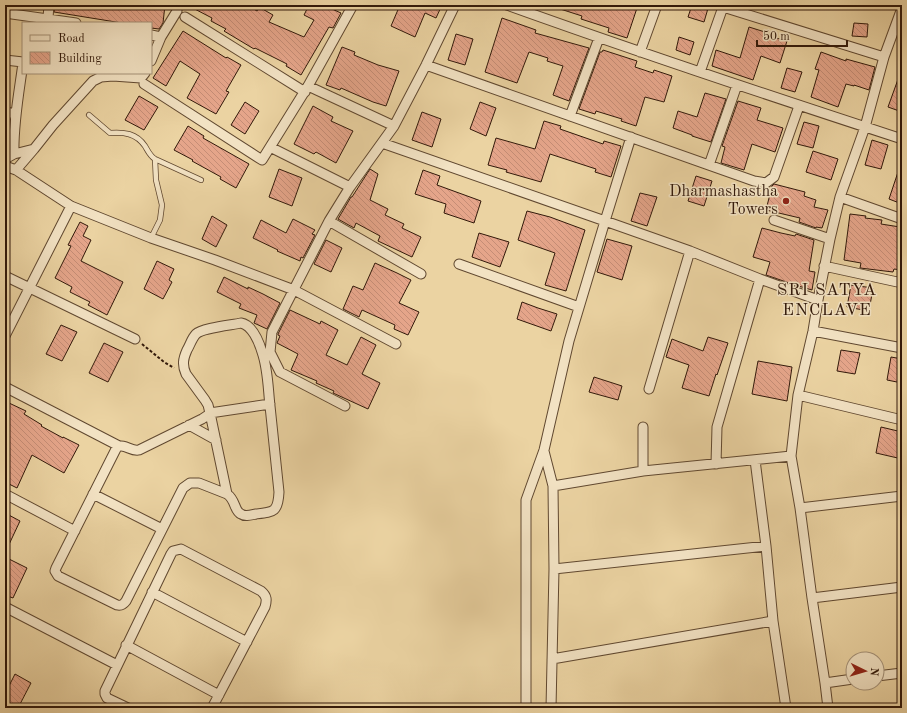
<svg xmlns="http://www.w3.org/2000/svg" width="907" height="713" viewBox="0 0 907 713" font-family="'Old Standard TT',serif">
	<defs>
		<pattern id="building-back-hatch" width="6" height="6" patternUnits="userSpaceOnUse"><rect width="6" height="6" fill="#e5a58a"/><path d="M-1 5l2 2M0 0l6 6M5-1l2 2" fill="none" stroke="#c58d76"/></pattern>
	</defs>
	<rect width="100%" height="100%" fill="#ebd3a2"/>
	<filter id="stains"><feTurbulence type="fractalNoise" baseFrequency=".005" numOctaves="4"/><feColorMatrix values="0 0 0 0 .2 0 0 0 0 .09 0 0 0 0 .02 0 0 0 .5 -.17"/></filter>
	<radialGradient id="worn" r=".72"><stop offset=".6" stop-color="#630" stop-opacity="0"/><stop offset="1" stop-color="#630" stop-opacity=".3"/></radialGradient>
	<path fill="url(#building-back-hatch)" stroke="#32190a" d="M55 5H165L163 23 159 29 151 28V23H122L54 12Z
		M187 5H247L257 11 259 7 273 15 269 22 304 37 314 20 304 15 309 5H323L341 13 333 28 329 27 301 75 286 66 287 64 255 48 254 49 224 31 226 29 211 21 212 18Z
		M400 5H442L436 18 425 13 415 37 391 26Z
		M554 5H638L627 38 608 32 609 28 581 19 582 16 554 7Z
		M692 5H709L704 22 688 17Z
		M502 18 536 30 535 33 589 48 569 101 553 95 563 66 547 61 548 58 529 52 517 83 485 72Z
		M854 23 868 24 867 37 852 36Z
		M749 27 765 32V35L787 41 780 63 761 56 753 80 712 66 716 50 740 58Z
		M183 31 226 58 227 57 241 65 226 91 229 92 216 114 187 98 200 74 180 61 166 86 153 78Z
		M456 34 473 39 465 65 448 60Z
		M679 37 694 42 690 55 676 50Z
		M342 47 355 52 354 55 378 65 399 71 386 106 373 102 341 88 340 90 326 85Z
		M603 50 637 61 635 67 653 73 654 70 672 76 664 102 645 97 636 126 621 121 622 119 596 111 595 114 579 109 600 52H602Z
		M821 52 846 61V59L875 67 869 90 854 85V86L846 84 838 107 811 97 819 70 815 69Z
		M787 68 802 72 795 92 781 88Z
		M901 71H902V112L888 107Z
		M705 93 726 99 711 142 692 136V135L673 128 678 111 697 117Z
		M139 96 158 107 144 130 125 120Z
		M738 101 761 108 757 120 783 128 775 152 752 144 744 170 721 163 725 147 722 146Z
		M245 102 259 111 245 134 231 125Z
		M480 102 496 108 486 136 470 129Z
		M313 106 333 117 331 121 353 131 336 163 316 152 314 154 294 144Z
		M422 112 441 119 432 147 412 140Z
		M544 121 561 126 560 129 603 144 604 141 621 146 611 177 595 172 596 169 550 154 541 182 506 172 507 170 488 165 496 138 535 149Z
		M804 122 819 126 813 148 797 144Z
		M188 126 204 136 203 138 249 164 236 188 220 179 221 177 192 161 193 160 174 150Z
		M872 140 888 145 881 169 865 165Z
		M813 151 838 159 831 180 806 172Z
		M900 166 902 167V204L889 199Z
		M279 169 302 178 292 206 269 197Z
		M370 169 378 174 370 200 388 209 385 215 404 224 402 228 421 237 412 257 378 241 380 236 356 223 354 228 338 219 351 197H352Z
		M423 170 440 176 437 185 481 201 474 223 444 213 446 204 415 194Z
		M696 176 712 181 704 206 688 201Z
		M774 184 805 192 804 196 816 200 814 207 828 210 822 228 816 227V228L799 222 800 218 766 210 772 186Z
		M640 193 657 197 647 226 631 221Z
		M527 211 550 217 585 230 566 291 545 285 555 253 518 240Z
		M850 214 866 216 865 218 882 220 881 224 900 227 899 230 902 231V270L894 269 893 272 860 268 861 263 844 260Z
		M212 216 227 225 216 247 202 239Z
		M293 219 315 230 312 234 315 235 303 258 301 257 300 261 277 251 278 250 253 238 261 220 286 233Z
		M80 222 88 226 83 236 91 240 81 261 123 282 107 315 88 305 90 302 70 292 72 287 55 278 71 246 68 245Z
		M762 228 781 233 795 236 796 234 814 240 809 271 815 272 812 290 795 285 766 275 770 262 753 257Z
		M479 233 509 242 500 267 472 257Z
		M607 239 632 246 622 280 597 272Z
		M326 240 342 248 331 272 314 264Z
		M157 261 174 269 169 280 172 282 163 299 144 289Z
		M375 263 397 273 411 280 399 303 419 312 408 335 394 329 395 325 362 310 359 317 343 309 353 286 363 290Z
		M224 277 248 289V287L263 294 280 303 267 329 254 323 257 315 239 308 241 304 217 292Z
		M851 285 873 288 869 311 847 307Z
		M522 302 538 308 557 314 551 331 517 319Z
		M290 310 320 324 321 321 338 330 326 355 347 365 361 337 376 345 362 374 380 383 368 409 333 393 334 391 316 383 317 381 291 370 298 354 277 343 280 336 278 335V334Z
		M61 325 77 332 62 361 46 354Z
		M708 337 728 343 717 375 716 374 709 396 682 388 689 365 666 357 672 339 703 351Z
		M104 343 123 352 108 382 89 373Z
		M841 350 860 353 855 374 837 371Z
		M891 357 902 359V383L887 380Z
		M758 361 792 367 787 401 752 394Z
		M594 377 622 386 618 400 589 392Z
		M9 403 26 411 24 414 42 425 41 426 63 438V437L79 445 64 473 32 455 17 488 5 482V411Z
		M881 427 902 432V459L876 453Z
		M5 513 20 521 5 553Z
		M5 557 27 568 13 598 5 595Z
		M15 674 31 683 18 708H5V694Z"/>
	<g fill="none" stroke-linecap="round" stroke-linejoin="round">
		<g stroke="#604830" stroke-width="6">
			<path id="lane" d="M89 115 110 133C124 132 136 133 145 146 148 151 150 156 155 159L201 180
				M151 238 160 220 162 205 156 180 155 159"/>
		</g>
		<g stroke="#604830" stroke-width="11">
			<path id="street" d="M507 5C638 52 770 96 902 139
				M5 13 76 23
				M185 17 305 92
				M48 18 49 5
				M151 35 161 37
				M640 52 657 5
				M5 60 23 62
				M151 61 161 37 177 11V5
				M23 63C19 93 13 124 14 154L34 149
				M426 65 754 181 766 183 774 177 799 106
				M700 72 723 7 884 57
				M144 84 262 160 308 86 353 5
				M308 86 394 126
				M5 112 16 114
				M570 116 599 38
				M382 143 605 221 690 251 760 279 818 300
				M270 147 350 187
				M5 159 14 154
				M709 165 737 85
				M5 166 16 170 71 206 151 238 215 260 294 290 396 344
				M16 170 34 149 53 125 93 81 101 77 113 76 141 78 145 73
				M840 197 902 219
				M774 220 830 239
				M329 221 421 274
				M459 264 579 307
				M824 266 902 283
				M5 276 135 339
				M241 323C252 325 259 342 262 352 268 369 268 388 270 406 273 435 276 464 279 492 278 512 274 512 256 514 251 515 245 517 241 514 234 511 236 500 227 494L199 483H190L183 488 126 601C123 605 121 606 117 605L58 576 55 571 56 568 117 447C125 443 131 452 139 450L202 419 208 415 210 413 208 405 205 400 186 374C182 365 183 359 187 350 190 345 192 338 196 334 202 328 232 325 241 323Z
				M813 331 902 348
				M5 336 71 206
				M5 387 119 446
				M649 389 690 251
				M798 395 902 420
				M345 406 280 372 270 352 272 332 329 221 350 187 394 126 426 65 455 5
				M189 425 216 440
				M643 427V471L791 456
				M544 451 553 486 554 569 551 708
				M755 460 766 546 773 621 786 708
				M716 464 717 427 760 279
				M553 486 643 471
				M5 494 75 531
				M93 494 162 529
				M227 494 210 413 270 404
				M800 508 902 496
				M554 569 766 546
				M152 592 247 642
				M812 598 902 587
				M5 607 117 665
				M126 645 219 695
				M552 659 773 621
				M877 676 902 673
				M853 679 825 683 812 598 800 508 791 456 798 395 813 331 818 300 830 239 840 197 865 127 884 57 902 8
				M825 683 828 708
				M128 708 107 698 105 694V691L171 554 173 551 181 549 261 591C267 596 267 600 265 607L212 708
				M526 708V500L544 450 569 341 605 221 631 137"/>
		</g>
		<path stroke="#32190a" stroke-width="2" stroke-dasharray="3 2" stroke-linecap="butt" d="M142 344 164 362 174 368"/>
		<use href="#lane" stroke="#f2e2c3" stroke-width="4.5"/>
		<use href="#street" stroke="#f2e2c3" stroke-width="9"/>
	</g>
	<circle fill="#8f2418" stroke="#f2e2c3" stroke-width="1.5" cx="786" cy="201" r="4"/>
	<g text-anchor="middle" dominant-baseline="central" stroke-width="3" stroke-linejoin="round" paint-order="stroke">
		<g font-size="16" fill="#32190a" stroke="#f2e2c3" text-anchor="end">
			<text x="778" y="192">Dharmashastha<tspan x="778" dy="18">Towers</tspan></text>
		</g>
		<g font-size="17" letter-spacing="1" fill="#32190a" stroke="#f2e2c3">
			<text x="827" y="290">SRI SATYA<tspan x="827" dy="20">ENCLAVE</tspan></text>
		</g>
	</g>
	<rect width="907" height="713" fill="none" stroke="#ebd3a2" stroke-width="20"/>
	<rect x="6" y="6" width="895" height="701" fill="none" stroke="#32190a" stroke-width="2"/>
	<rect x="10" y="10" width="887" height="693" fill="none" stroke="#32190a"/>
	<rect x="22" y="22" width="130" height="52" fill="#f2e2c3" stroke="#a59279"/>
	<rect x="30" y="35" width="20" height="6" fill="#f2e2c3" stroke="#a59279"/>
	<text x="58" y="42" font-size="12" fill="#32190a">Road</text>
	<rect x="30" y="52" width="20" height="12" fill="url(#building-back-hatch)" stroke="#a59279"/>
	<text x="58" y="62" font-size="12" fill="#32190a">Building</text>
	<g transform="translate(865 671) rotate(95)"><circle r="19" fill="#f2e2c3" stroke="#a59279"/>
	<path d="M0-3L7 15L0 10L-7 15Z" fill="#8f2418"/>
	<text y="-6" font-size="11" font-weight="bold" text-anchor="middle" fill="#32190a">N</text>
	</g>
	<path d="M757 40v6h90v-6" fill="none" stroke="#32190a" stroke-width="2"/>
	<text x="763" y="40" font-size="12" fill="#32190a" stroke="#f2e2c3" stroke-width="3" paint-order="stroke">50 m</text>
	<rect width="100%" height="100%" filter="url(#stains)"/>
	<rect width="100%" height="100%" fill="url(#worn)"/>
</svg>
